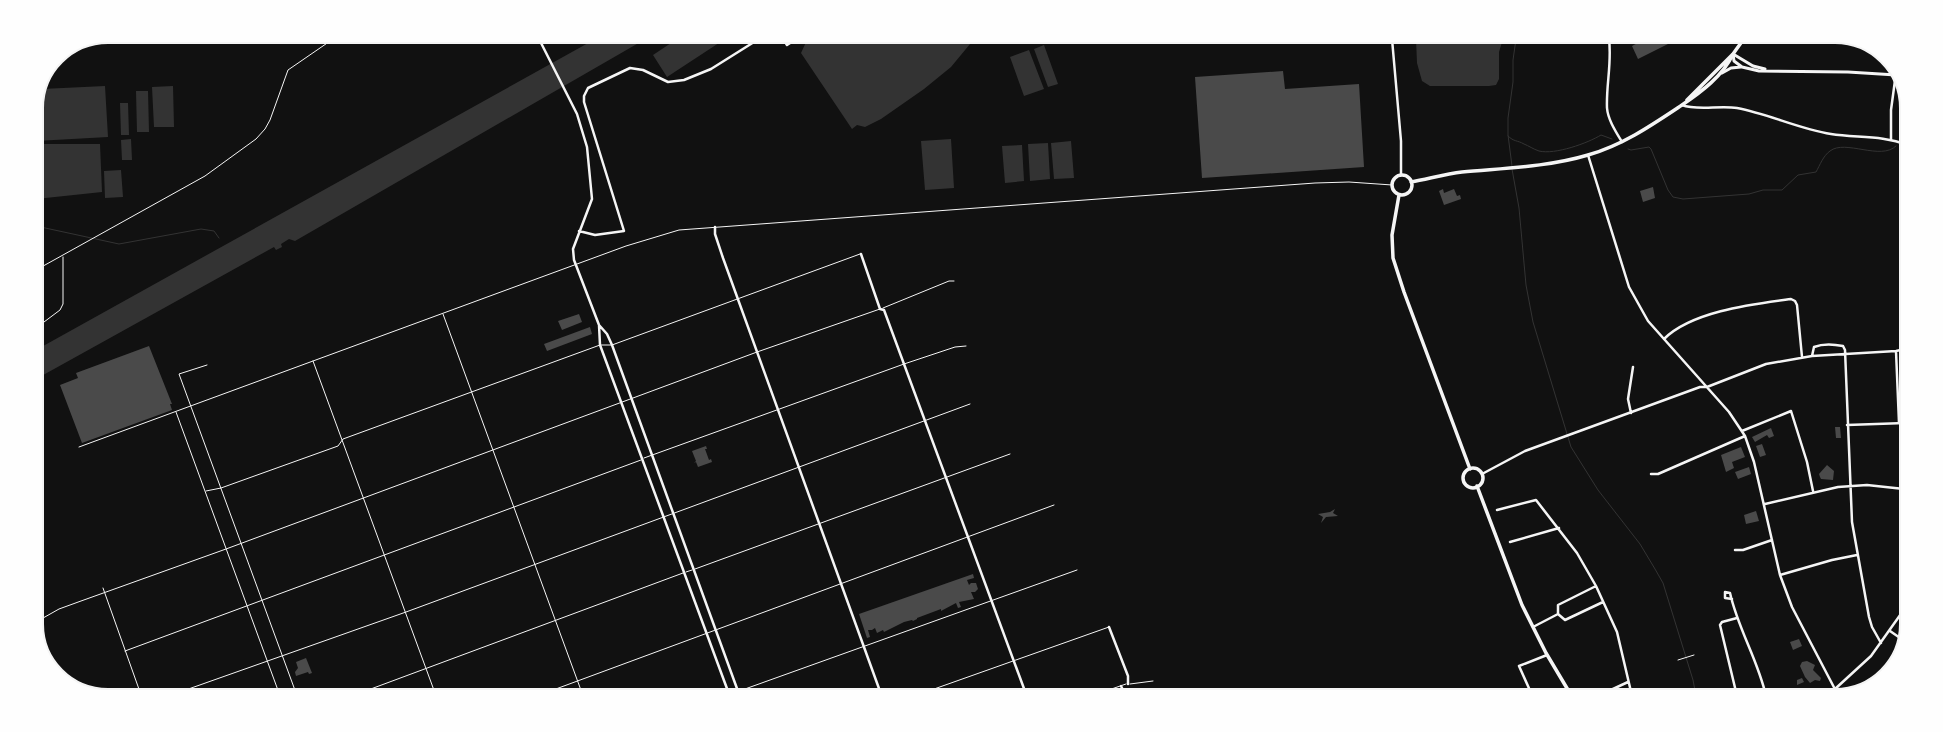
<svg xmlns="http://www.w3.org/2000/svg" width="1943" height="732" viewBox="0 0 1943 732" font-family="Cabin,sans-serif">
	<rect width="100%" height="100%" fill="#111"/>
	<path fill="#333" d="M599 37H649L295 241 289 239 281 244 282 247 276 250 274 247 36 379V350Z
		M680 37H728L667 77 653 55Z
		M810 38H975L951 67 924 89 881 119 865 127 857 125 852 129 801 53 807 40Z
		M1416 39H1503L1499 52V79L1496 85 1489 86H1430L1422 81 1417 63Z
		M1044 45 1058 84 1048 87 1034 49Z
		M1029 50 1044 89 1024 96 1010 57Z
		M105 86 108 137 36 141V103L42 89Z
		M173 86 174 127H154L152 87Z
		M136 91H148L149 132H137Z
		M120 103H128L129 135H121Z
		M131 139 132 160H122L121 140Z
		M951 139 954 188 925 190 921 141Z
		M1071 141 1074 178 1054 179 1051 143Z
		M1048 143 1050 179 1030 181 1028 144Z
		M36 144H100L102 192 36 199Z
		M1022 145 1024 181 1005 183 1002 146Z
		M121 170 123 197 105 198 104 171Z"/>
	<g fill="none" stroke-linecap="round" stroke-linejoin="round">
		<path stroke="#333" stroke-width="1" d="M1508 136C1514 142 1517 140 1524 144 1529 146 1533 149 1539 151 1555 155 1588 143 1601 135L1612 139
			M1900 138 1907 129
			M1628 149 1631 150 1649 147 1651 149 1668 190 1673 197 1683 199 1749 194 1763 190H1782L1798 175 1816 172C1820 165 1823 156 1830 151 1845 139 1881 161 1896 146
			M1512 166 1508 135V118L1513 82V60L1516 39
			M1512 169 1519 208 1526 285 1533 322 1571 447 1598 490 1640 544 1655 569 1663 583 1693 680 1696 696
			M36 226 119 244 201 229 214 231 219 238"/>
	</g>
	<path fill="#4a4a4a" d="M1645 39H1666L1668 44 1638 59 1632 46Z
		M1283 71 1285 89 1359 84 1364 167 1202 178 1195 77Z
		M1653 187 1655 198 1643 202 1640 191Z
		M1443 189 1444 193 1454 189 1457 196 1460 195 1461 199 1444 205 1439 191Z
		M36 310 42 321 40 323 39 321 36 323Z
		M579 314 582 322 562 330 558 321Z
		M590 327 592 334 547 351 544 344Z
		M149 346 172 404H170L172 410 82 443 60 385 78 378 76 373Z
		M1835 427H1840L1841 438H1836Z
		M1771 428 1774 436 1769 438 1767 435 1755 442 1752 437Z
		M1762 444 1766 455 1760 457 1756 446Z
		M706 446 707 449H705L709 460 711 459 712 462 698 467 696 462 694 463 696 461 692 451Z
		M1741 447 1745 457 1732 462 1734 468 1726 472 1721 455Z
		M1827 465 1834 471 1833 480 1821 479 1820 477 1819 474Z
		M1749 467 1751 474 1738 479 1735 472Z
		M1335 509 1333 513 1338 516 1326 517 1321 523 1323 517 1318 514 1330 512Z
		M1756 511 1759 521 1746 524 1744 515Z
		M973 574 974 578 967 580 969 585 971 583H976L978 589 975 592H971L974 599 959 602 961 607 958 608 956 603 941 611V609L917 618V619L913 621 912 620 904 622 884 632 883 630 877 633 875 628 872 630H868L870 637 867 638 859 614Z
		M1799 639 1802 646 1793 650 1790 642Z
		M306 658 312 673 309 674 308 672 296 676 295 672 298 668 296 662Z
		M1807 661 1815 665 1813 670 1821 678 1820 681 1815 680 1810 683 1805 677 1800 666 1802 662Z
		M1802 678 1804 682 1797 685V680Z"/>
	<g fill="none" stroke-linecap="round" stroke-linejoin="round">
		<path stroke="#f5f5f5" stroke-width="1" d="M1678 660 1694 655"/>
		<path stroke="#f5f5f5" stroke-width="1" d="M36 270 205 176 256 139 265 129 270 120 288 70 336 37
			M883 308 949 281H954
			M443 314 582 693
			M36 328 60 310 63 304V257
			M313 361 435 693
			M207 365 179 374 296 693
			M176 412 279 693
			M79 447 626 246 679 230 1315 183 1349 182 1392 185
			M644 458 904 364 955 347 966 346
			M206 491 221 488 338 446 343 439 600 345H612L860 254
			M695 569 1010 454
			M686 572 692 570
			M103 588 140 692
			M36 622 59 609 81 601 226 549 757 352 880 309
			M125 651 641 460
			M1130 684 1153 681
			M180 692 406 612 970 404
			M360 693 683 573
			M545 693 1054 505
			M731 694 1077 570
			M920 694 1109 627
			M1097 694 1126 684"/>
		<path stroke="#f5f5f5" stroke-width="2.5" d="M538 37 577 114 587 147 592 199 573 249 574 260 599 325 600 345 729 694
			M782 37 787 45 798 38
			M1392 39 1401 141V175
			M1609 39C1612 63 1606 85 1607 108 1608 120 1616 132 1622 142
			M1682 105C1697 111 1720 105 1737 108 1769 114 1799 129 1831 134 1856 138 1883 135 1907 145
			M1891 140V110L1896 73
			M1588 155 1629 287 1648 321 1729 412 1745 436 1754 462 1780 575 1792 607 1838 695
			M715 227V234L723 258 881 694
			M579 231 595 235 624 231 584 102V96L588 88 630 68 643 70 668 82 684 80 711 69 762 37
			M861 254 880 309 884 310 1026 694
			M599 325 607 334 612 345 739 694
			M1664 339C1692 311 1754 304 1791 299L1795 301 1797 305 1802 357
			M1896 351 1899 423
			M1812 356 1814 347C1824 343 1833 344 1843 346L1845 350 1852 522 1869 617 1872 627 1881 643
			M1631 413 1628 399 1633 367
			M1847 425 1905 423
			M1742 431 1791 411 1807 462 1813 491
			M1482 474 1525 451 1700 387H1707L1766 364 1812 356 1896 351 1905 349
			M1651 474H1658L1745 436
			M1765 504 1838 487 1867 485 1904 489
			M1497 510 1536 500 1577 553 1596 586 1617 632 1632 696
			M1510 542 1559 528
			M1735 550H1743L1772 540
			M1780 575 1832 560 1857 555
			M1596 586 1558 605V614L1565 620 1603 602
			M1732 599 1725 598V592L1730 593C1738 629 1758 660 1766 696
			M1737 618 1722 622 1720 625 1737 696
			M1109 627 1128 676V684
			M1533 627 1558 614
			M1890 631 1903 640
			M1121 686 1125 694
			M1614 689 1618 696
			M1532 695 1519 666 1547 655
			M1600 695 1628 682
			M1817 696 1830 693 1835 689 1871 656 1903 611"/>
		<path stroke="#f5f5f5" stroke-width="3" d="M1733 54 1734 61 1742 67 1759 71 1848 72 1896 75
			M1733 54 1753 66 1765 69
			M1722 73 1731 68 1741 67"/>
		<path stroke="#f5f5f5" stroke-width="3.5" d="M1687 100 1733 54 1743 40
			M1392 185a10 10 0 1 1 20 0a10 10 0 1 1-20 0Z
			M1411 182C1428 179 1445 174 1462 172 1504 168 1548 167 1588 155 1623 145 1652 125 1682 105 1701 92 1723 76 1733 54
			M1399 195 1392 235 1393 258 1404 292 1470 469
			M1463 478a10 10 0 1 1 20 0a10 10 0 1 1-20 0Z
			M1477 486 1522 605 1546 653 1571 695"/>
	</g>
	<path d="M0 0H1943V732H0ZM108 43H1835A65 65 0 0 1 1900 108V624A65 65 0 0 1 1835 689H108A65 65 0 0 1 43 624V108A65 65 0 0 1 108 43Z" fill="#fefefe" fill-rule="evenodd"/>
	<path fill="none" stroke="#f5f5f5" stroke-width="2" d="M108 43H1835A65 65 0 0 1 1900 108V624A65 65 0 0 1 1835 689H108A65 65 0 0 1 43 624V108A65 65 0 0 1 108 43Z"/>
</svg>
